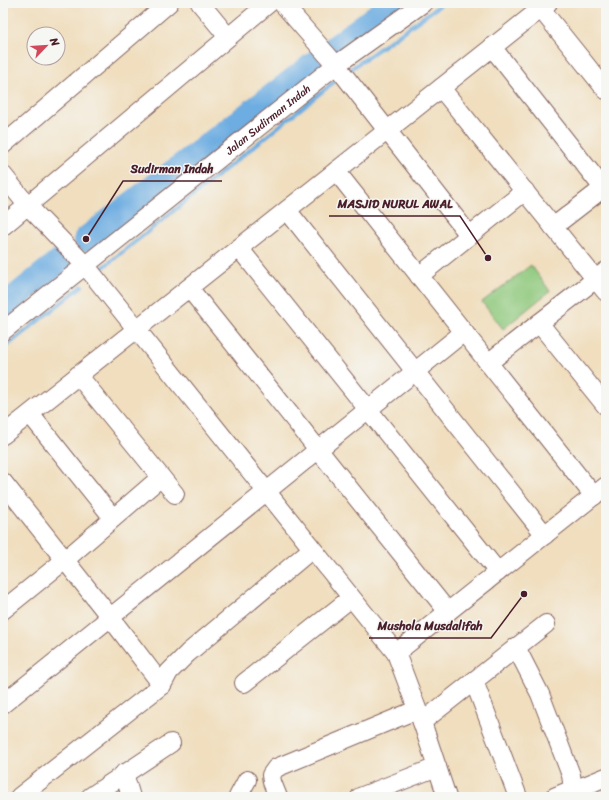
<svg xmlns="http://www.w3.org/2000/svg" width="609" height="800" viewBox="0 0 609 800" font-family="Sriracha,sans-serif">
	<rect width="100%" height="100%" fill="#f6f6f2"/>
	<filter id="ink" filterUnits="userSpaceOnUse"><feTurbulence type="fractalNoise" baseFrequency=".025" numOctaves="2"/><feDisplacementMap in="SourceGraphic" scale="8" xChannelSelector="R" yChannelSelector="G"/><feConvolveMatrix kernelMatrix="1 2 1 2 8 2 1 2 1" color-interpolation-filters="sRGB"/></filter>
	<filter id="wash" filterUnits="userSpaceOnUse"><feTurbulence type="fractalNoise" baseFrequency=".012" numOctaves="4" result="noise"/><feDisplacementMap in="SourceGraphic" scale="16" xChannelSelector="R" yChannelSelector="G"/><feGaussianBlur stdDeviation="0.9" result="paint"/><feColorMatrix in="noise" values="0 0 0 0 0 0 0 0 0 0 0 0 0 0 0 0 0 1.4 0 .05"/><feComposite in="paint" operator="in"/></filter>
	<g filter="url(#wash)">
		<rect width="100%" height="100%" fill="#f0debe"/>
		<path fill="#8ec87c" stroke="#6c7454" d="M531 265 550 291 503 329 482 302Z"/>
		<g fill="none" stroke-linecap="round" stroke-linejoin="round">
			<path stroke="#6eade1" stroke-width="4" d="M348 71 443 3
				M100 270 334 82
				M3 349 82 286"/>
			<path stroke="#6eade1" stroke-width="25" d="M333 49 391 5
				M86 239 318 61
				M3 307 61 260"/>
		</g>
	</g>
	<g filter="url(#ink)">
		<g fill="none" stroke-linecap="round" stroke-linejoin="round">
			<g stroke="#84625e" stroke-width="20">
				<g id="minor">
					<path d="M200 3 228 37"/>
					<path d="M282 3 336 65 469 235"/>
					<path d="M541 9 606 90"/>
					<path d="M492 47 603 188"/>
					<path d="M441 88 606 292"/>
					<path d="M3 145 169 3"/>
					<path d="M336 171 594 496"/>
					<path d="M3 175 28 206 85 265 396 653 422 722 447 797"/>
					<path d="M287 210 545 535"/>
					<path d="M3 226 269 3"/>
					<path d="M553 227 606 186"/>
					<path d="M239 248 498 572"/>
					<path d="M419 276 525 191"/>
					<path d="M189 288 448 612"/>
					<path d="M539 323 606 406"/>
					<path id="s1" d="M3 331 336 65 423 3"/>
					<path d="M488 363 606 271"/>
					<path d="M78 375 161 477"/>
					<path d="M30 414 113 518"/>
					<path d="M3 435 548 3"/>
					<path d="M3 482 110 617 162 685"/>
					<path d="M3 610 65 560 161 477 175 494"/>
					<path d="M516 647 540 694 571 775 573 789 554 797"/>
					<path d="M396 653 606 486"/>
					<path d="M474 681 518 797"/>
					<path d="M244 683 351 598"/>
					<path d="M3 704 464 332"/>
					<path d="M422 722 546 624"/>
					<path d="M124 773 131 797"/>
					<path d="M573 789 584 786 606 777"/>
					<path d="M19 797 162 685 169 672 188 653 312 549"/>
					<path d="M90 797 171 743"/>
					<path d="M238 797 247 780"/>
					<path d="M278 797 272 782 271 775 276 768 416 710"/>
					<path d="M360 797 437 767"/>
				</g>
			</g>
			<use href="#minor" stroke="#fff" stroke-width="18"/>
		</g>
	</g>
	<g text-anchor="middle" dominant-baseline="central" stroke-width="3" stroke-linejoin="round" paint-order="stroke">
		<g font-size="11" fill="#4a1f2b" stroke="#f6f6f2">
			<text stroke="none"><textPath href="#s1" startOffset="339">Jalan Sudirman Indah</textPath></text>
		</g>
	</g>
	<path fill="none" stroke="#4a1f2b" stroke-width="1.5" d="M86 239L123 181H222M488 258L460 216H329M524 594L491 638H369"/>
	<g fill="#4a1f2b" stroke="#f6f6f2" stroke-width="1.5">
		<circle cx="86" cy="239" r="4"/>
		<circle cx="488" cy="258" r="4"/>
		<circle cx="524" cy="594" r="4"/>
	</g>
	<g font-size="12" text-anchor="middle" font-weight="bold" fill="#4a1f2b" stroke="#f6f6f2" stroke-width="3" stroke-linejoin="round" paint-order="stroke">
		<text x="172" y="173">Sudirman Indah</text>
		<text x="395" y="208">MASJID NURUL AWAL</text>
		<text x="430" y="630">Mushola Musdalifah</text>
	</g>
	<rect width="609" height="800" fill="none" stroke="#f6f6f2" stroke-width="16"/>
	<g transform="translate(46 46) rotate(65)"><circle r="19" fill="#f6f6f2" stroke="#b1a0a2"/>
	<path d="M0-3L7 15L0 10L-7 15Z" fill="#d1495b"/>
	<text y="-6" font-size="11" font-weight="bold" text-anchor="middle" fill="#4a1f2b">N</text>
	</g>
</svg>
